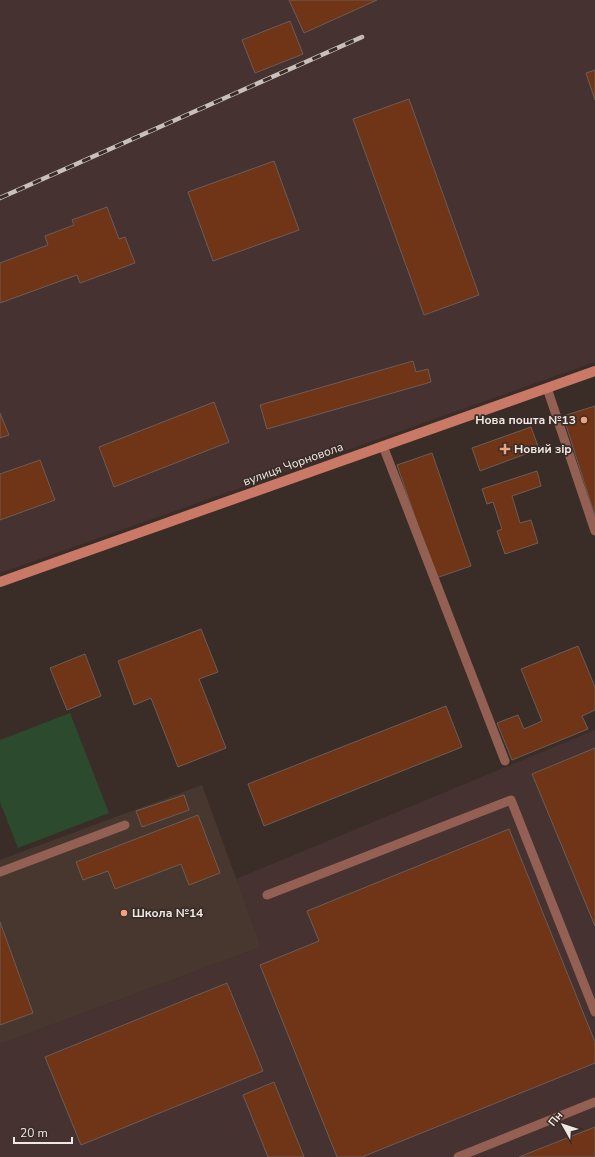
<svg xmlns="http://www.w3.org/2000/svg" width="595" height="1157" viewBox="0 0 595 1157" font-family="'Nunito Sans',sans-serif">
	<rect width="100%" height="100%" fill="#3a2d28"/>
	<path fill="#473232" d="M0 0H595V362L0 573Z
		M595 730V1157H0V1044L261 947 236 879Z"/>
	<path fill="#48372e" d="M202 785 261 947 0 1044V860Z"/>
	<path fill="#2c4a2d" d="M70 713 109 813 18 848 0 802V740Z"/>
	<path fill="#703416" stroke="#6b5d57" d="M289 0H377L304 33Z
		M290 21 303 54 255 73 242 40Z
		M595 70V100L586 73Z
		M409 99 479 295 424 315 353 119Z
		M274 161 299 230 213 261 188 192Z
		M107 207 119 239 125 237 135 263 80 283 77 275 0 303V263L48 245 45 236 74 225 72 220Z
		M413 361 416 372 428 369 431 382 267 429 260 405Z
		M214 402 229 442 114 487 99 447Z
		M595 406V516L563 416Z
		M0 413 9 435 0 438Z
		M531 427 539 449 480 471 472 448Z
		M432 453 471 566 436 578 397 465Z
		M40 460 55 500 0 520V474Z
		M537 471 541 486 512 496 520 523 531 520 538 543 505 554 497 531 502 529 493 502 487 504 482 489Z
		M201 629 218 672 199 679 226 748 178 767 151 698 134 705 118 661Z
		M578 646 595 687V710L582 716 588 729 512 760 497 723 518 715 524 729 542 721 521 669Z
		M85 654 101 696 67 710 50 668Z
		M446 706 462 747 264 826 248 784Z
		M595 748V926L532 774Z
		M184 795 189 810 142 827 136 811Z
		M198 815 220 873 189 885 181 864 115 889 108 871 83 880 76 862Z
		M509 829 595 1042V1063L362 1157H337L260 965 319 941 307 911Z
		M0 922 33 1013 0 1025Z
		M227 983 263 1071 81 1145 45 1057Z
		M274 1082 304 1157H268L243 1095Z
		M595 1127V1157H519Z"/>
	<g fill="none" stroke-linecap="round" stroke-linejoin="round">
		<path stroke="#936053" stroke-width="9" d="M547 388 595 531
			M383 446 505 761
			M0 872 125 825
			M267 895 511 800 595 1012
			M458 1157 595 1102"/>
		<path stroke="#c97965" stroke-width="10" d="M0 582 595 371"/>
		<g stroke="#c9c0bc" stroke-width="4.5">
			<path id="rail" d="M0 198 362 37"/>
		</g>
		<use href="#rail" stroke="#3a2d28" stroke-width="3" stroke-dasharray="9" stroke-linecap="butt"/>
	</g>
	<g fill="#f1a17b" stroke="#3a2d28" stroke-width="1.5">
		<circle cx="584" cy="420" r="4"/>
		<path d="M503 443h4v4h4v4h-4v4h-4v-4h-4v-4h4z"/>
		<circle cx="124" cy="913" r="4"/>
	</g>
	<g text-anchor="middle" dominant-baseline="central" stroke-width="3.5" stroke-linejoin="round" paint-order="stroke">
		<g font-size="12" font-weight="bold" fill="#f0e8e4" stroke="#3a2d28" text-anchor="start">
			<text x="576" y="420" text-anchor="end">Нова пошта №13</text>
			<text x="514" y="449">Новий зір</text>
			<text x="132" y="913">Школа №14</text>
		</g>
		<g font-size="12" fill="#f0e8e4" stroke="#3a2d28">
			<text transform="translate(293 464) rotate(-20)">вулиця Чорновола</text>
		</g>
	</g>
	<g transform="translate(563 1125) rotate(309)" stroke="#3a2d28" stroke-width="3" paint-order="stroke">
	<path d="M0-3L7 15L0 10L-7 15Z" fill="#f0e8e4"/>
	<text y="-6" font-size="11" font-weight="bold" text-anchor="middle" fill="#f0e8e4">Пн</text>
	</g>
	<path d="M14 1137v6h58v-6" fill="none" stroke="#f0e8e4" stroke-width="2"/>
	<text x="20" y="1137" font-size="12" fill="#f0e8e4" stroke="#3a2d28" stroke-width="3" paint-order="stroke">20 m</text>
</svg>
